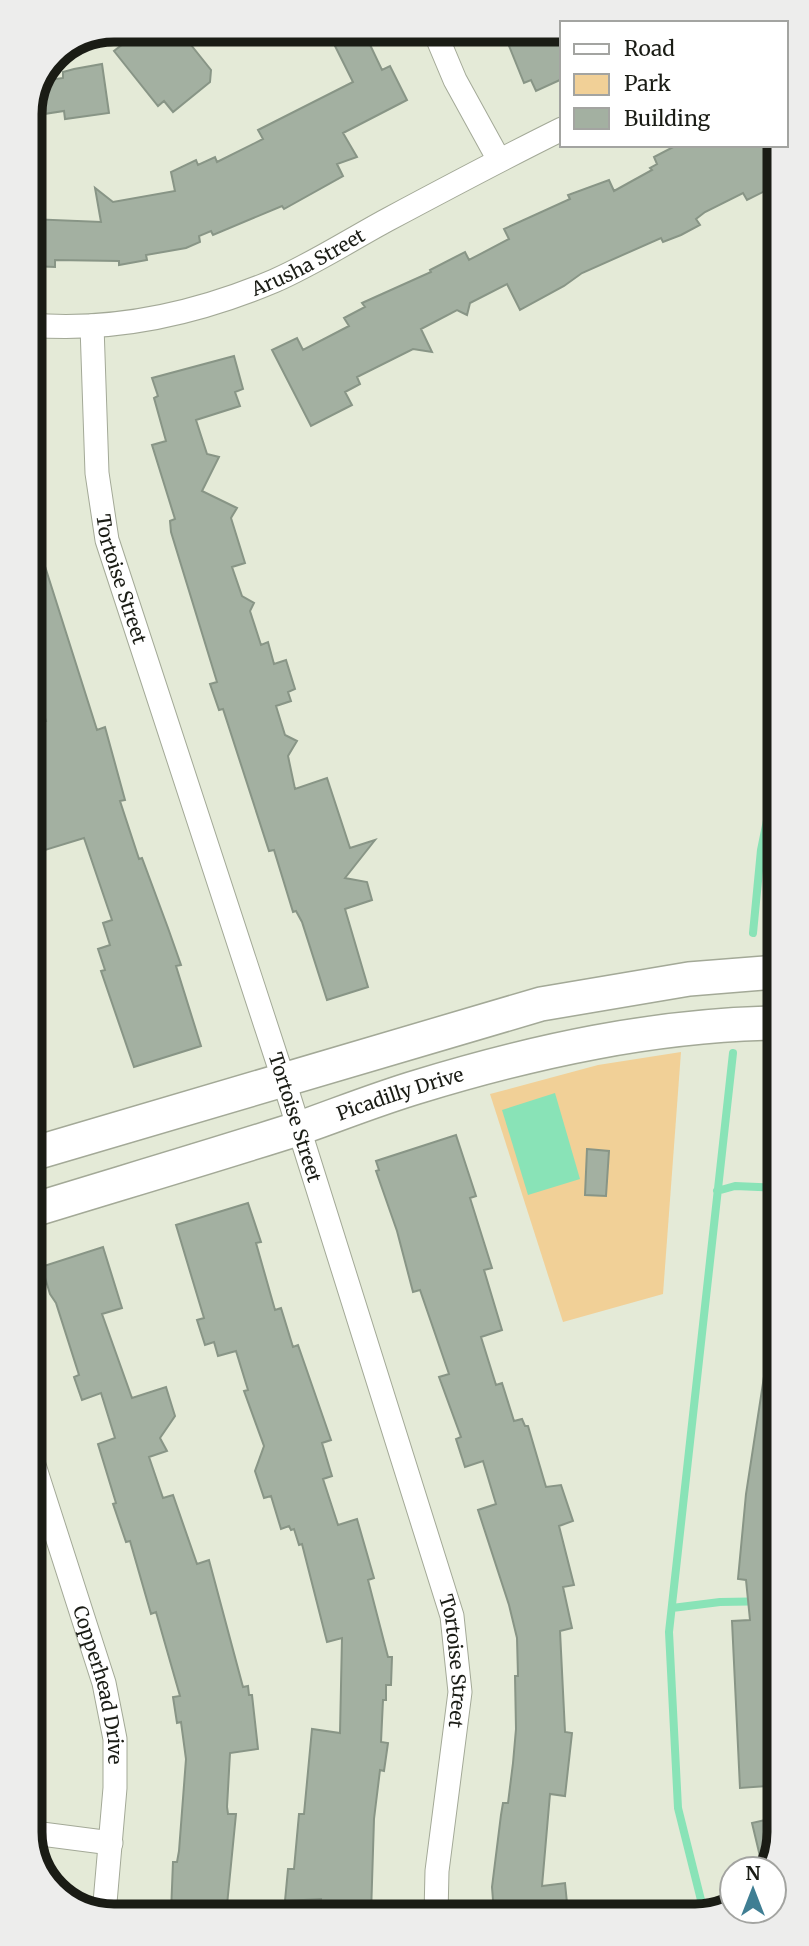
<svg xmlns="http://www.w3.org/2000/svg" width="809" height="1946" viewBox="0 0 809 1946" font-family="Merriweather,serif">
	<rect width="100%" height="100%" fill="#e4ead7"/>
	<path fill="#f1d097" d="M681 1052 663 1294 563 1322 490 1094 598 1065Z"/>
	<path fill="#89e3b7" d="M555 1093 580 1179 528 1195 502 1110Z"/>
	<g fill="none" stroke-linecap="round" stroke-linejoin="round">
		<path stroke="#89e3b7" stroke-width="8" d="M753 933 761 850 777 771
			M717 1191 735 1186 778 1188
			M672 1608 720 1602 779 1601
			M704 1912 678 1808 669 1632 733 1053"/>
	</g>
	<path fill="#a3b0a1" stroke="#889586" stroke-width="2" d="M155 30H179L211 70 210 82 173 112 164 101 158 106 114 51 136 34 141 41Z
		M327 30H363L382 70 390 66 407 100 343 133 357 157 337 164 343 176 284 209 282 206 213 235 211 231 199 236 200 242 186 248 146 255 147 260 119 265V261L55 260V267L30 266V219L101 222 95 188 113 202 175 191 171 172 196 160 198 165 215 157 217 162 263 139 258 130 353 82Z
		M519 30H562V79L536 91 531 80 524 83 505 36Z
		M102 64 109 113 65 119 64 111 44 114 40 86 43 81 63 78V72L74 69Z
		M677 145H768L775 159V171L767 175 773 187 747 200 743 193 705 212 696 219 700 225 681 235 663 242 661 238 582 273 564 286 520 310 507 284 470 303 467 315 457 310 421 329 432 352 413 349 357 377 360 384 345 392 352 405 311 426 272 350 297 338 303 350 349 326 344 318 365 307 362 303 431 272 430 270 465 252 469 260 509 239 504 229 570 199 568 195 609 180 614 191 652 170 650 168 657 164 654 157Z
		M234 356 243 389 235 392 240 406 196 420 207 454 219 457 202 491 237 508 231 518 245 563 232 567 242 596 254 603 250 611 261 645 268 642 274 664 286 660 295 689 288 692 291 701 276 706 285 735 297 741 288 756 295 789 327 778 350 848 375 840 345 878 367 882 372 900 345 909 368 987 327 1000 302 922 296 911 293 912 274 850 269 851 223 709 219 710 210 684 217 682 171 532 170 521 175 519 152 445 166 441 154 398 158 396 152 378Z
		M36 538 97 730 105 727 125 800 120 801 139 859 142 858 168 928 181 965 176 966 201 1046 134 1067 101 971 105 970 98 949 110 945 103 923 112 920 84 838 32 854V799L40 797 32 770 31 726 46 721 31 674V539Z
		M456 1135 476 1196 470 1198 492 1268 484 1270 502 1330 481 1337 496 1385 502 1383 514 1421 522 1419 525 1426H528L546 1487 561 1485 573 1521 559 1526 574 1585 563 1587 572 1628 560 1631 565 1732 572 1733 565 1796 550 1794 542 1886 565 1883 568 1913H494L492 1887 501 1815 503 1803H508L513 1763 516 1729 515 1676H518L517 1638 509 1605 478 1510 496 1504 483 1461 465 1467 456 1439 461 1437 439 1377 449 1374 420 1290 413 1292 397 1231 376 1171 379 1170 376 1161Z
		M587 1149 609 1151 606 1196 585 1195Z
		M248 1203 261 1242 256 1243 275 1310 281 1308 293 1347 298 1345 331 1440 322 1443 332 1476 323 1479 338 1525 357 1519 374 1578 368 1580 388 1657H392L391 1685H386V1700H383L381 1742 388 1743 384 1771 380 1770 374 1819 371 1914 320 1915 321 1899 285 1901 288 1869H294L299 1814H304L312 1729 340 1733 342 1638 327 1642 302 1544 299 1545 294 1529 291 1530 289 1526 281 1529 271 1496 264 1498 255 1471 264 1446 244 1391 248 1390 236 1351 218 1356 214 1342 205 1345 197 1320 204 1318 176 1225Z
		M103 1247 122 1308 102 1314 132 1398 166 1387 175 1416 160 1438 167 1451 149 1457 163 1498 173 1495 197 1564 209 1560 243 1687 248 1686 249 1695H252L258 1749 230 1753 227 1807 228 1814H236L226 1915 171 1913 173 1862H177L179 1851 186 1759 181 1722 177 1723 173 1697 180 1696 156 1612 151 1614 130 1541 126 1542 113 1504 116 1503 98 1444 115 1438 101 1393 82 1400 74 1377 79 1375 56 1303 50 1294 43 1271 44 1266Z
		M765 1370H778L779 1785 740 1788 732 1621 750 1620 746 1580 738 1579 746 1494Z
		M779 1817V1832L767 1869H763L752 1823Z"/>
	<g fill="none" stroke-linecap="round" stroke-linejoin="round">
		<g stroke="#a3a997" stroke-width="25">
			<g id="street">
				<path d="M434 30 455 80 499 160"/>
				<path id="s1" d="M30 325C114 332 198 313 274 281 313 264 350 240 387 220 445 189 503 158 562 129"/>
				<path id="s2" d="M92 326 97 473 107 540 283 1078 452 1616 460 1692 437 1871 436 1914"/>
				<path id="s3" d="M33 1462 104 1683 115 1739V1788L104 1914"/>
				<path d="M34 1833 111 1843"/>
			</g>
		</g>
		<g stroke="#a3a997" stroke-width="36">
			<g id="secondary">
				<path d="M32 1154 541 1004 689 979 777 972"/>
				<path id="s4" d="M33 1210C121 1183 209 1157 297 1129 337 1115 377 1099 417 1087 535 1051 654 1025 777 1023"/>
			</g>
		</g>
		<use href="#street" stroke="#fff" stroke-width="23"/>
		<use href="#secondary" stroke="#fff" stroke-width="33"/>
	</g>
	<g text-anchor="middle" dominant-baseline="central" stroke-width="6" stroke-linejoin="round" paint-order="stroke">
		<g font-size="19" fill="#1a1c15" stroke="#fff">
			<text stroke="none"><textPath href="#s1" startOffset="289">Arusha Street</textPath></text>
			<text stroke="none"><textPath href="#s2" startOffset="256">Tortoise Street</textPath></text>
			<text stroke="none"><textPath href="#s4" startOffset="385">Picadilly Drive</textPath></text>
			<text stroke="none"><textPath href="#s2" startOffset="822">Tortoise Street</textPath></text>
			<text stroke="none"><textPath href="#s2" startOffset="1390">Tortoise Street</textPath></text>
			<text stroke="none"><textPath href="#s3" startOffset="233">Copperhead Drive</textPath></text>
		</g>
	</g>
	<path d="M0 0H809V1946H0ZM114 42H695A72 72 0 0 1 767 114V1832A72 72 0 0 1 695 1904H114A72 72 0 0 1 42 1832V114A72 72 0 0 1 114 42Z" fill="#ededec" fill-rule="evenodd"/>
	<path fill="none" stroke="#1a1c15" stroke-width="9" d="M114 42H695A72 72 0 0 1 767 114V1832A72 72 0 0 1 695 1904H114A72 72 0 0 1 42 1832V114A72 72 0 0 1 114 42Z"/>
	<rect x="560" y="21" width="228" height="126" fill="#ffffff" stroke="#a3a4a1" stroke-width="2"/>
	<rect x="574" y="44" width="35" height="10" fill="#ffffff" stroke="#a3a4a1" stroke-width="2"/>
	<text x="624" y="56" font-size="21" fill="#1a1c15">Road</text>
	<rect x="574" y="74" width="35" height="21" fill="#f1d097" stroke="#a3a4a1" stroke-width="2"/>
	<text x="624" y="91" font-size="21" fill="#1a1c15">Park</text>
	<rect x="574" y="108" width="35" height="21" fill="#a3b0a1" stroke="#a3a4a1" stroke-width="2"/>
	<text x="624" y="126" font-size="21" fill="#1a1c15">Building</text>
	<g transform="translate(753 1890)"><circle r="33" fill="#ffffff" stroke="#a3a4a1" stroke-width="2"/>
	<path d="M0-5L12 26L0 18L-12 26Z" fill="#3f7e93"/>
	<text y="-10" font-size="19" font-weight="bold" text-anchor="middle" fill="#1a1c15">N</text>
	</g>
</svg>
